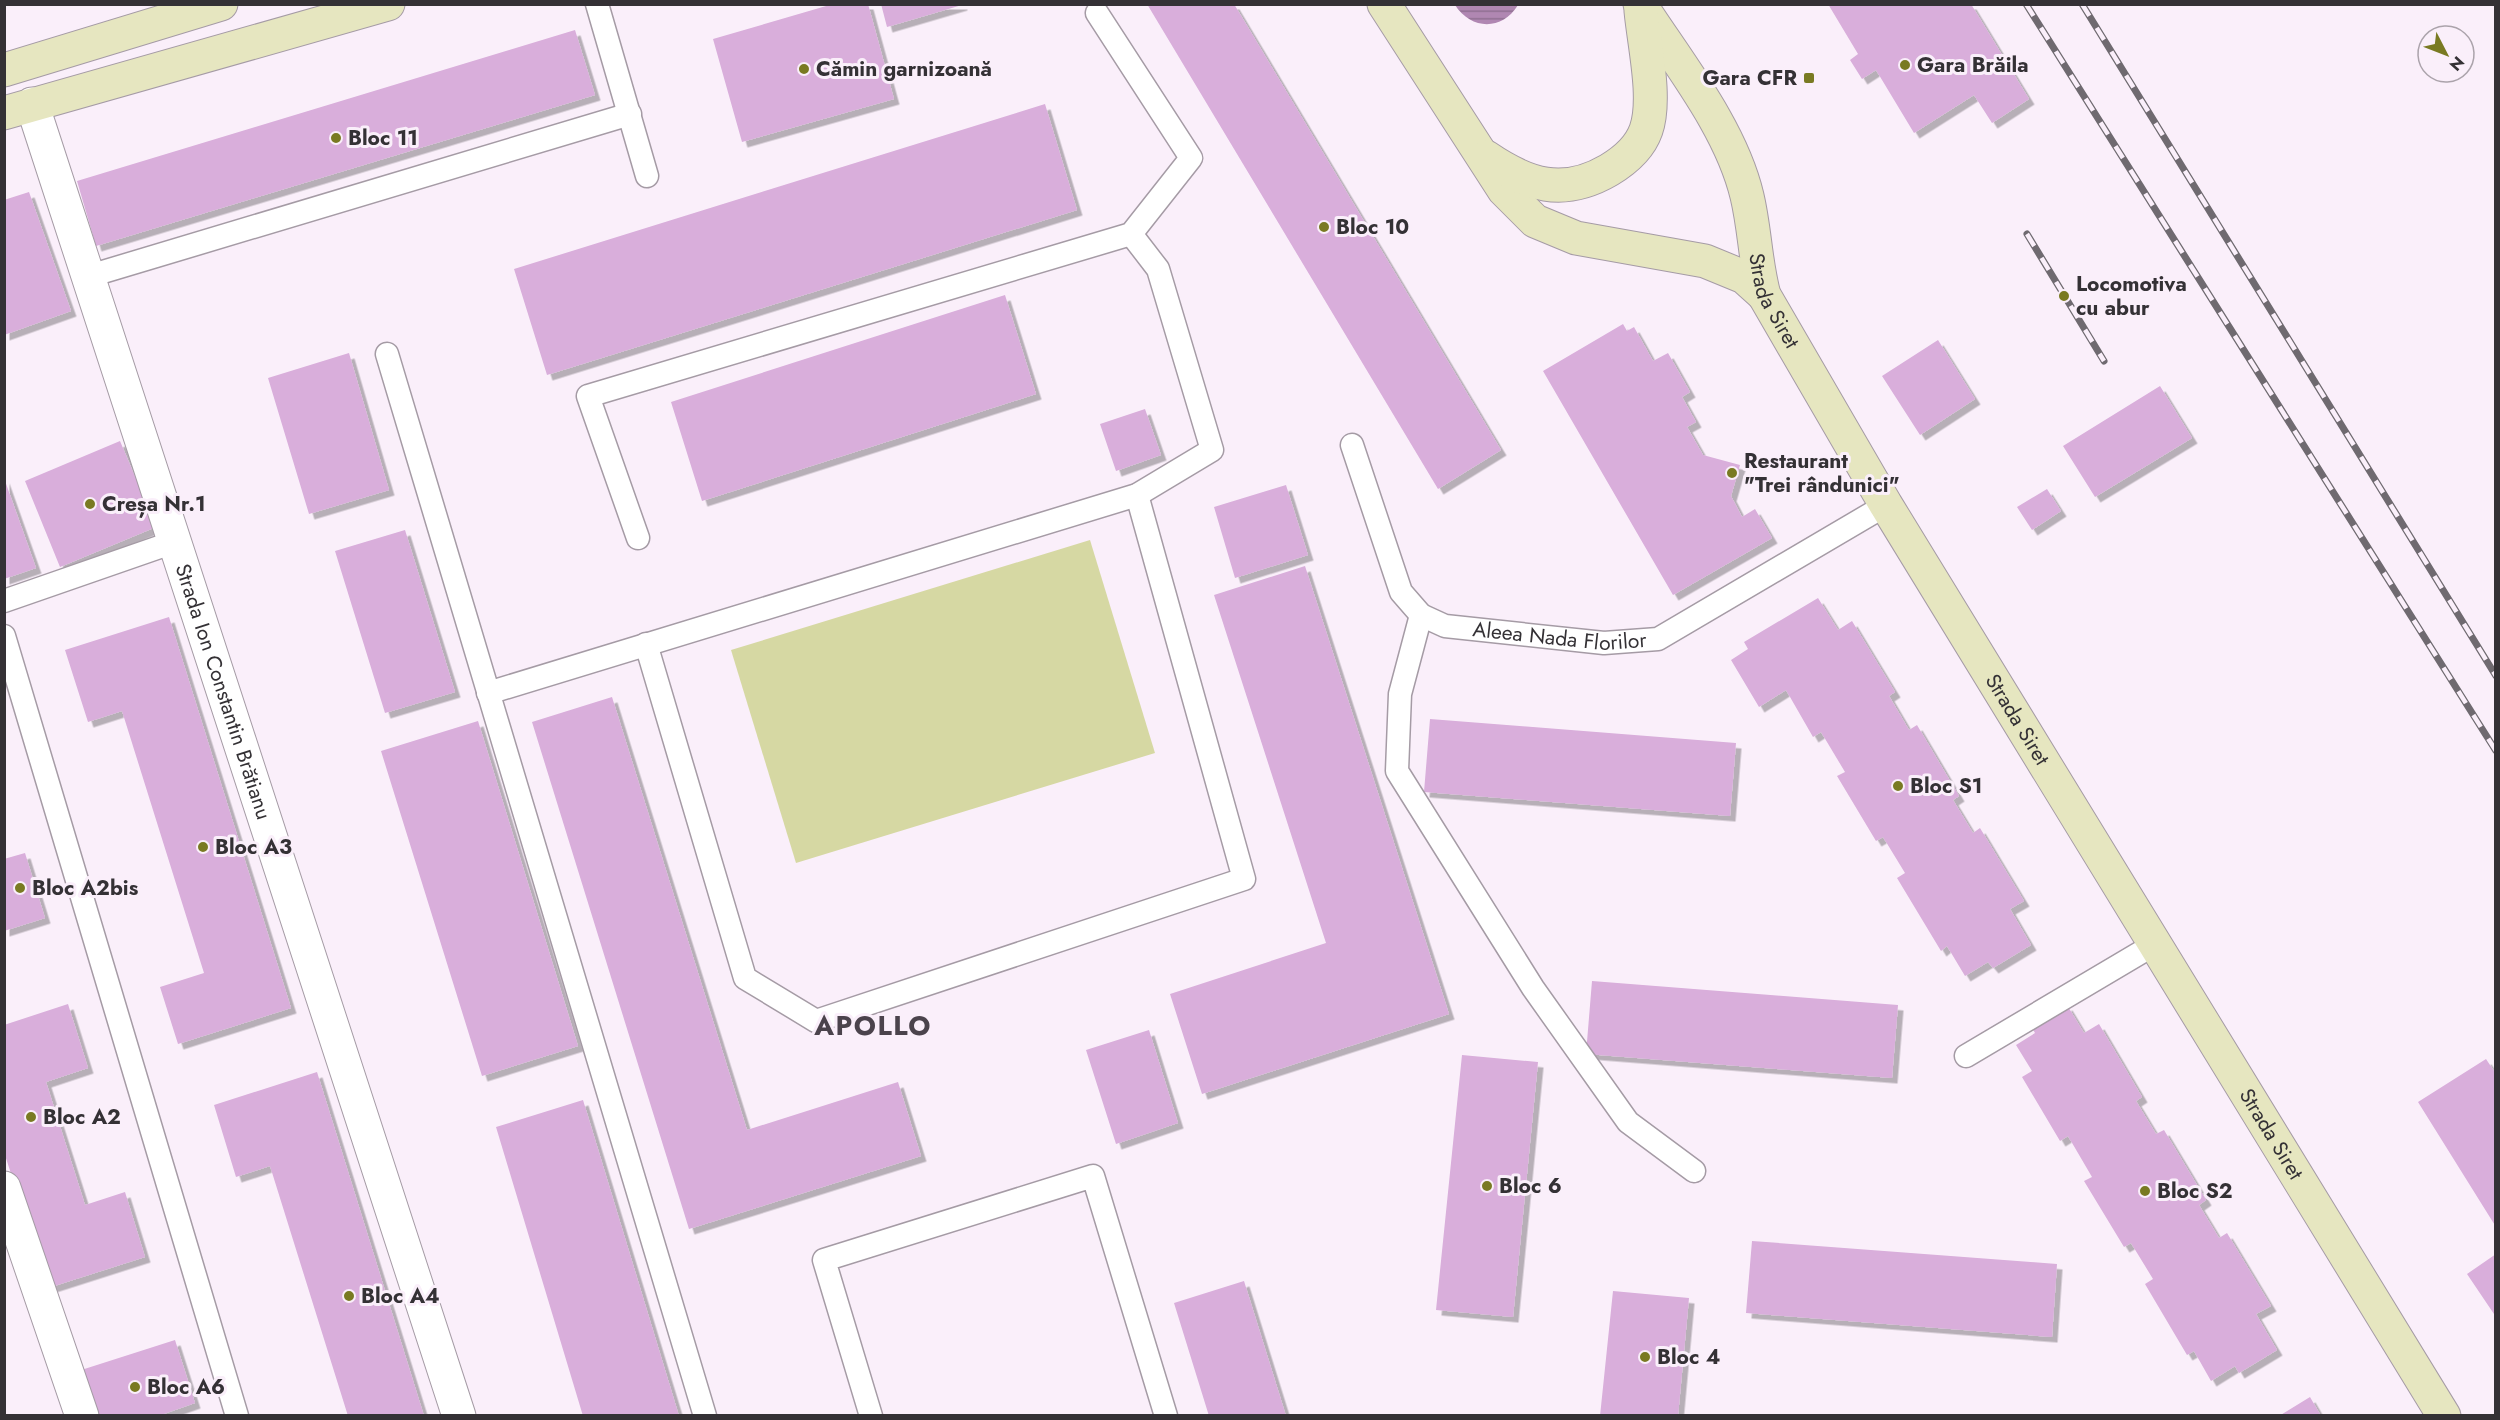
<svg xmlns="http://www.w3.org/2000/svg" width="2500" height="1420" viewBox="0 0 2500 1420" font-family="Jost,sans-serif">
	<defs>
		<pattern id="water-rules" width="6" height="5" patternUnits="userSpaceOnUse" patternTransform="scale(1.5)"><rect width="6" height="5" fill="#b087b2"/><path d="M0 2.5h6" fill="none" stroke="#906f92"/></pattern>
		<filter id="shadow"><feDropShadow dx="5.5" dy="5.5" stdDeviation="0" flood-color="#0004"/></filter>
	</defs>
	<rect width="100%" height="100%" fill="#faeffa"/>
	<path fill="#d6d8a3" d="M1090 540 1155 753 796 863 731 650Z"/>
	<path fill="url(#water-rules)" d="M1455 5H1518C1502 31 1471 30 1455 5Z"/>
	<path fill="#d9aedb" filter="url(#shadow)" d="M833 4H868L894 99 742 142 713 39Z
		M881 4H962V5L887 27Z
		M1147 4H1234L1501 450 1438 489Z
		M1828 4H1971L2029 99 1992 123 1974 95 1914 133 1876 70 1862 79 1850 60 1858 54Z
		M575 30 595 95 96 246 77 181Z
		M1045 104 1077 210 547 375 514 269Z
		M29 192 71 311 4 335V200Z
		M1005 295 1036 394 702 501 671 402Z
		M1623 324 1627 331 1634 327 1653 361 1668 353 1690 392 1682 397 1696 422 1687 427 1703 455 1740 465 1731 496 1742 517 1755 509 1772 538 1673 595 1543 371Z
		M1938 340 1975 399 1920 435 1882 376Z
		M349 353 389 490 309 514 268 378Z
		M2160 386 2192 438 2095 497 2063 446Z
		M1145 409 1161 455 1116 471 1100 424Z
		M120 441 156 527 60 567 25 481Z
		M4 478 36 568 4 579Z
		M1286 485 1308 555 1235 578 1214 507Z
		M2047 489 2061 511 2032 530 2017 507Z
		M405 530 455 692 385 713 335 551Z
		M1305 566 1449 1014 1202 1094 1170 994 1326 943 1214 595Z
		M1818 598 1838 630 1852 621 1895 692 1889 696 1909 730 1917 725 1959 796 1953 800 1973 833 1980 828 2024 901 2010 909 2031 945 1993 968 1988 962 1965 976 1947 946 1941 951 1897 878 1905 873 1883 837 1876 841 1837 776 1845 772 1821 732 1813 737 1786 690 1759 707 1731 660 1748 649 1744 642Z
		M169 617 291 1008 178 1044 160 987 204 973 122 711 88 722 65 650Z
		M612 697 747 1130 898 1082 921 1156 689 1229 532 722Z
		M1430 719 1736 743 1730 816 1424 792Z
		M478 721 578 1046 482 1076 381 751Z
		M25 853 45 918 4 931V859Z
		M1592 981 1898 1005 1892 1078 1586 1054Z
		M68 1004 88 1068 46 1082 85 1205 125 1192 145 1257 48 1288 4 1152V1025Z
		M2067 1005 2084 1033 2099 1024 2142 1097 2136 1101 2156 1134 2164 1130 2206 1200 2199 1205 2219 1238 2227 1233 2271 1306 2256 1314 2277 1350 2239 1373 2235 1366 2211 1381 2194 1351 2187 1355 2145 1284 2153 1279 2131 1243 2124 1247 2084 1181 2092 1177 2068 1136 2060 1141 2022 1077 2032 1071 2016 1045 2035 1033 2031 1026Z
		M1149 1030 1178 1123 1116 1144 1086 1050Z
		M1462 1055 1538 1062 1513 1317 1436 1310Z
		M2486 1059 2496 1074V1227L2418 1102Z
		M317 1072 424 1416H348L270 1166 236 1177 214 1105Z
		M583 1100 679 1416H583L496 1127Z
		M1752 1241 2057 1264 2052 1337 1746 1313Z
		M2496 1254V1317L2467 1274Z
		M1244 1281 1286 1416H1209L1174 1303Z
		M1613 1291 1689 1298 1678 1416H1600Z
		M175 1340 195 1403 158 1416H89L75 1372Z
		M2310 1397 2321 1416H2279Z"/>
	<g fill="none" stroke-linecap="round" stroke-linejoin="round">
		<g stroke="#a59ba5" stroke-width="25">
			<g id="lane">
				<path d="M597 4 647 176"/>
				<path d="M86 277 630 114"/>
				<path d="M387 354 705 1416"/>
				<path id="s1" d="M1352 445 1401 592 1421 615 1445 626 1604 643 1658 639 1886 505"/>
				<path d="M638 538 588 396 1131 234 1191 158 1097 13"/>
				<path d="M4 601 174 542"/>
				<path d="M1421 615 1400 694 1397 771 1533 988 1628 1122 1694 1171"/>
				<path d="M4 636 237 1416"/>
				<path d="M646 644 745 978 816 1021 1244 879 1137 495"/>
				<path d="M488 693 1137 495 1212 450 1158 269 1131 234"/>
				<path d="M1966 1056 2155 944"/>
				<path d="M871 1416 824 1260 1093 1176 1166 1416"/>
			</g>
		</g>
		<g stroke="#a59ba5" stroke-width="35">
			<g id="street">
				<path id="s2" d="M32 104 459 1416"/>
				<path d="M4 1188 82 1416"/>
			</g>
		</g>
		<g stroke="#a59ba5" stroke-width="35">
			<g id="secondary">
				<path d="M1384 4 1504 190 1535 221 1576 238 1705 261 1744 277 1764 295"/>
				<path id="s3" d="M1640 4C1678 63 1731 128 1747 196 1755 229 1755 262 1764 295L1886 505 2444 1416"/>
				<path d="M4 70 221 4"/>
				<path d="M4 113 388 4"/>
				<path d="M1486 157C1527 185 1563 197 1609 170 1624 161 1640 147 1646 130 1657 99 1644 44 1641 11"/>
			</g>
		</g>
		<use href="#lane" stroke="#fff" stroke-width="22"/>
		<use href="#street" stroke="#fff" stroke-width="33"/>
		<use href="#secondary" stroke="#e6e6c0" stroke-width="33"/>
		<g stroke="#6f6a70" stroke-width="7">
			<path id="rail" d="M2026 4 2496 751
				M2082 4 2496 676
				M2027 234 2104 361"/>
		</g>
		<use href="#rail" stroke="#faeffa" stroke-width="4.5" stroke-dasharray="14" stroke-linecap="butt"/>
	</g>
	<g fill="#797a22" stroke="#faeffa" stroke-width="2">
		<circle cx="1905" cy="65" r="6"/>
		<circle cx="804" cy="69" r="6"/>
		<rect x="1803" y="72" width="12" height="12" rx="3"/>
		<circle cx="336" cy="138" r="6"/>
		<circle cx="1324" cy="227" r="6"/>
		<circle cx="2064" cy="296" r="6"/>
		<circle cx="1732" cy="473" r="6"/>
		<circle cx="90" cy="504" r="6"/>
		<circle cx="1898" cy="786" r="6"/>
		<circle cx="203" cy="847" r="6"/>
		<circle cx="20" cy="888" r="6"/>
		<circle cx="31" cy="1117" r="6"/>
		<circle cx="1487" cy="1186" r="6"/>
		<circle cx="2145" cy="1191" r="6"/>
		<circle cx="349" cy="1296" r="6"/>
		<circle cx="1645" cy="1357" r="6"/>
		<circle cx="135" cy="1387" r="6"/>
	</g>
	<g text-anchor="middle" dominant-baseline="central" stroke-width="6" stroke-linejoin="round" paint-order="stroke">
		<g font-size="21" font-weight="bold" fill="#343135" stroke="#faeffa" text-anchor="start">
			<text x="1917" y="65">Gara Brăila</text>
			<text x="816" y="69">Cămin garnizoană</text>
			<text x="1797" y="78" text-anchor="end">Gara CFR</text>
			<text x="348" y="138">Bloc 11</text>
			<text x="1336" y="227">Bloc 10</text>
			<text x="2076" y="284">Locomotiva<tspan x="2076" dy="24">cu abur</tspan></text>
			<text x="1744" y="461">Restaurant<tspan x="1744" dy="24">"Trei rândunici"</tspan></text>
			<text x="102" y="504">Creșa Nr.1</text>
			<text x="1910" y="786">Bloc S1</text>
			<text x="215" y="847">Bloc A3</text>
			<text x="32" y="888">Bloc A2bis</text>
			<text x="43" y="1117">Bloc A2</text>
			<text x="1499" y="1186">Bloc 6</text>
			<text x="2157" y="1191">Bloc S2</text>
			<text x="361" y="1296">Bloc A4</text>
			<text x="1657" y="1357">Bloc 4</text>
			<text x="147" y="1387">Bloc A6</text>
		</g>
		<g font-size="21" fill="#343135" stroke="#faeffa">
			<text stroke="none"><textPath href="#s3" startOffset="330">Strada Siret</textPath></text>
			<text stroke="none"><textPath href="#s1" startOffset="327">Aleea Nada Florilor</textPath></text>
			<text stroke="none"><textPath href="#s2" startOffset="618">Strada Ion Constantin Brătianu</textPath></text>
			<text stroke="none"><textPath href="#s3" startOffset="816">Strada Siret</textPath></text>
			<text stroke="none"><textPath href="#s3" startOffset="1302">Strada Siret</textPath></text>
		</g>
		<g font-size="27" font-weight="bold" letter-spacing="1.5" fill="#4b434c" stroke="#faeffa">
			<text x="873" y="1025">APOLLO</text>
		</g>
	</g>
	<rect width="2500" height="1420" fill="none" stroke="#343135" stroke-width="12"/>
	<g transform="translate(2446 54) rotate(132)"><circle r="28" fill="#faeffa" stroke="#aba3ab" stroke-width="1.5"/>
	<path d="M0-4.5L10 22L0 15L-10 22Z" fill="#797a22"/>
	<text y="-9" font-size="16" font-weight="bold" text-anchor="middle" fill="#343135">N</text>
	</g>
</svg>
